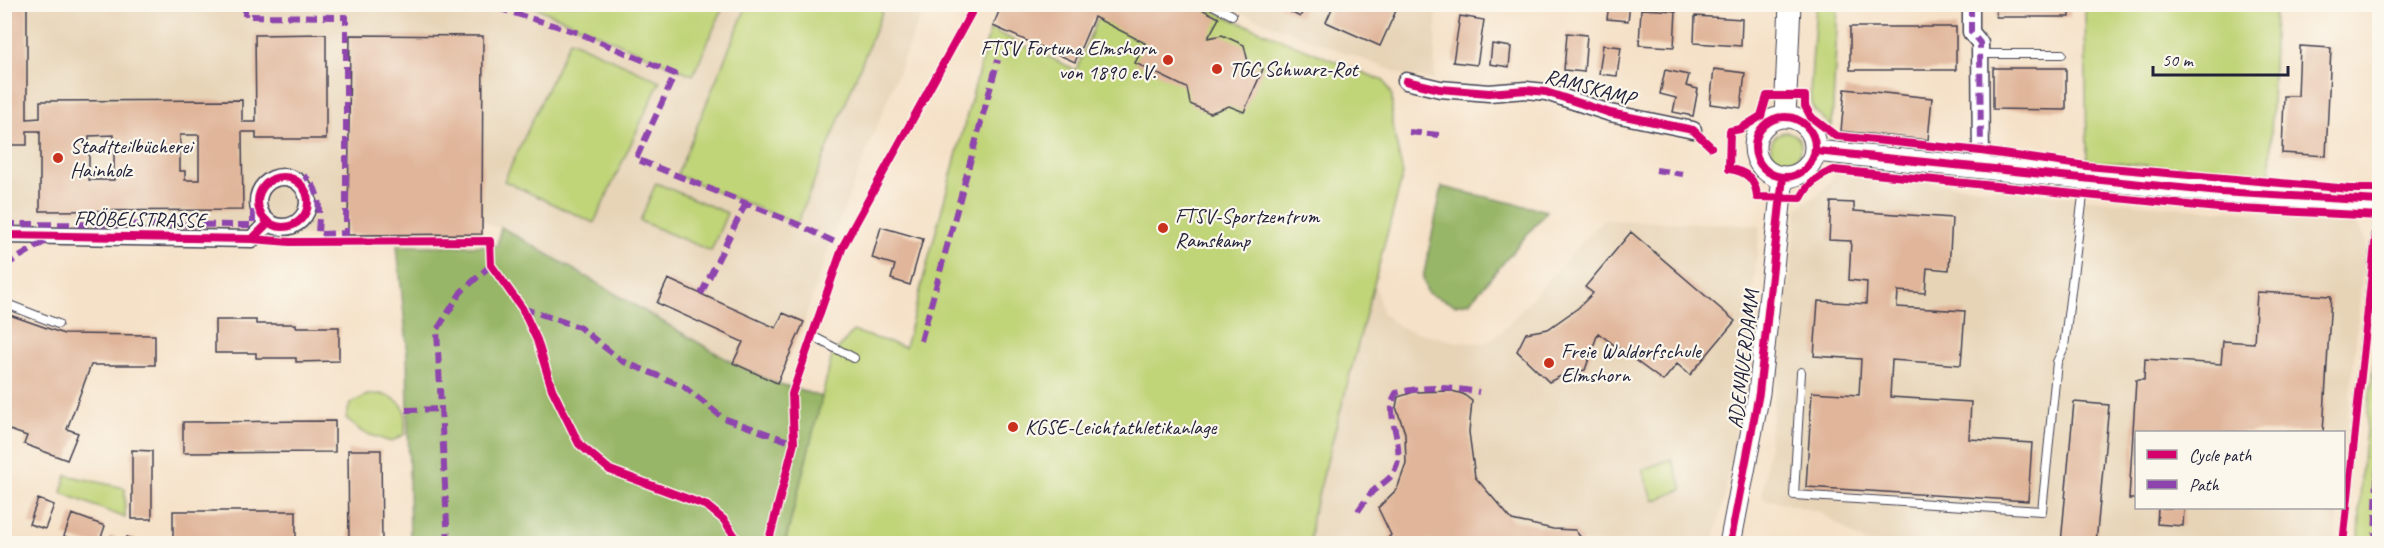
<svg xmlns="http://www.w3.org/2000/svg" width="2384" height="548" viewBox="0 0 2384 548" font-family="Caveat,sans-serif">
	<rect width="100%" height="100%" fill="#fbf7ec"/>
	<filter id="ink" filterUnits="userSpaceOnUse"><feTurbulence type="fractalNoise" baseFrequency=".0167" numOctaves="2"/><feDisplacementMap in="SourceGraphic" scale="12" xChannelSelector="R" yChannelSelector="G"/><feConvolveMatrix kernelMatrix="1 2 1 2 8 2 1 2 1" color-interpolation-filters="sRGB"/></filter>
	<filter id="wash" filterUnits="userSpaceOnUse"><feTurbulence type="fractalNoise" baseFrequency=".008" numOctaves="4" result="noise"/><feDisplacementMap in="SourceGraphic" scale="24" xChannelSelector="R" yChannelSelector="G"/><feGaussianBlur stdDeviation="1.35" result="paint"/><feColorMatrix in="noise" values="0 0 0 0 0 0 0 0 0 0 0 0 0 0 0 0 0 1.4 0 .05"/><feComposite in="paint" operator="in"/></filter>
	<g filter="url(#wash)">
		<rect width="100%" height="100%" fill="#f5e1c7"/>
		<path fill="#e7d4b7" d="M5 5H925L831 241 804 322 777 383 733 363 501 227H493L482 219 348 235 314 236 245 229 5 227Z
			M1220 5H1437L1434 80 1406 76Z
			M1837 173 2172 207 2337 217 2358 226 2366 242 2344 459V432H2136V508H2339L2336 538 2326 543H1865L1820 512 1762 498 1798 208 1820 192Z
			M1602 220 1760 225 1744 383 1725 495 1713 543 1310 544 1312 518 1374 281 1383 314 1404 329 1458 342 1483 343 1491 340 1507 326Z"/>
		<path fill="#c0d478" stroke="#717b5a" stroke-width="1.5" d="M710 5 722 10 693 75 530 5Z
			M747 5H885L797 224 677 175Z
			M1103 5H1202L1229 18 1384 81 1392 96V124L1403 174 1312 518 1310 543 785 544 832 356 853 331 905 347 990 29 1076 70Z
			M1816 5H1838L1832 126 1814 110 1810 95Z
			M2085 5H2275L2270 174 2087 161Z
			M570 40 660 81 594 223 504 181Z
			M1771 147a15 15 0 1 1 30 0a15 15 0 1 1-30 0Z
			M656 183 727 213 711 251 640 221Z
			M2379 315V543H2359L2361 475Z
			M381 394C407 401 406 409 405 434L391 442 362 432 346 418 350 404 367 395Z
			M1671 459 1683 489 1654 501 1642 470Z
			M66 475 125 488V518L62 493Z"/>
		<path fill="#98b668" stroke="#5d6c52" stroke-width="1.5" d="M1442 187 1547 211 1470 302 1455 305 1427 293 1423 278Z
			M501 227 733 363 777 383 822 397 785 543H410L407 345 397 246H497Z"/>
		<g id="blocks">
			<path fill="#e0b59a" fill-rule="evenodd" d="M4 4H27V119L40 118V101L242 100V122H256L255 35 326 34V139H256V132H242L243 210 40 211V131H27V145H4ZM114 135V180H89V136ZM180 135H199V180H185V171H180Z
				M1002 4H1192L1219 18 1208 38 1222 35 1244 45 1248 62 1263 69 1244 112 1229 106 1210 113 1190 104 1187 88 1135 63 1145 43 1094 17 1075 62 993 26Z
				M1275 4H1306L1300 17Z
				M1334 4H1399L1380 46 1326 22Z
				M1609 4H1630L1628 21 1607 19Z
				M1853 4H1949V7H1853Z
				M1996 4H2070V17H1996Z
				M1641 9 1676 11 1674 47 1639 45Z
				M1460 16 1484 20 1477 65 1453 62Z
				M1695 16 1742 19 1741 46 1694 43Z
				M1850 27H1956V70H1850Z
				M1567 33 1587 35 1584 72 1564 70Z
				M350 35 483 36 482 234 348 235Z
				M1492 44 1511 47 1509 67 1490 64Z
				M1603 45 1621 47 1617 76 1599 74Z
				M2300 46 2331 48 2326 156 2282 153 2284 96H2298Z
				M1993 68H2066V110L1993 109Z
				M1714 69 1745 73 1741 108 1710 104Z
				M1665 70 1689 75 1686 86 1698 89 1693 116 1673 112 1676 98 1660 94Z
				M1845 89 1932 98 1928 140 1841 131Z
				M1831 202 1854 203V211L1952 218 1949 270 1927 268 1925 293 1898 291 1897 307 1965 311 1961 365 1892 360 1890 397 1971 402 1969 439 2032 443 2028 501 1806 487 1812 392 1859 395 1861 359 1814 356 1818 301 1866 304 1867 282 1849 280 1851 241 1829 240Z
				M881 227 923 239 910 285 891 279 895 265 872 258Z
				M1631 232 1735 321 1690 375 1677 364 1663 381 1598 333 1585 370 1565 374 1549 382 1517 351 1526 333 1548 329 1578 308 1593 293 1585 287Z
				M668 279 776 328 783 313 804 322 777 383 733 363 743 342 657 303Z
				M2257 292 2331 296 2323 432H2136V499H2129L2136 380H2144L2145 359 2221 364 2223 341 2254 343Z
				M4 313 64 334 155 335V365H91L67 429 78 433 67 460 24 444 27 436 4 428Z
				M215 320H256V324H296V327H339V361L296 362V358H256V353H215Z
				M1452 391 1463 394 1472 401 1469 432 1475 477 1512 520 1553 529 1575 530 1582 539 1581 543H1383L1391 535 1378 508 1397 489 1406 464 1405 433 1396 407 1398 397 1414 392Z
				M2074 402 2109 405 2096 543H2061Z
				M335 421V452L183 453V422Z
				M132 450 152 451V519H132Z
				M348 450H381L382 543H349Z
				M38 499 54 505 45 529 29 524Z
				M2158 508H2184L2183 526 2157 524Z
				M173 511H296V543H173Z
				M72 514 105 526 99 543H84L64 536Z
				M111 536 125 542 127 537 145 543H108Z"/>
		</g>
	</g>
	<g filter="url(#ink)">
		<use href="#blocks" fill-opacity="0" stroke="#423f50" stroke-width="1.5"/>
		<g fill="none" stroke-linecap="round" stroke-linejoin="round">
			<g stroke="#423f50" stroke-width="10">
				<path id="service" d="M1211 4 1232 15
					M1980 54H2062
					M4 303 58 324
					M812 336 854 358
					M1801 372 1794 495 2042 511 2057 362 2064 347 2085 180
					M2343 544 2379 202"/>
			</g>
			<g stroke="#423f50" stroke-width="19">
				<path id="minor" d="M1971 4V32L1980 43 1981 167
					M1406 81 1440 89 1489 93 1526 90 1546 92 1610 113 1693 130
					M258 202a25 25 0 1 1 50 0a25 25 0 1 1-50 0Z
					M4 235 252 239 268 223"/>
			</g>
			<g stroke="#423f50" stroke-width="23">
				<path id="tertiary" d="M1785 116 1790 4
					M1755 147a30 30 0 1 1 60 0a30 30 0 1 1-60 0Z
					M1816 151 2220 192 2380 201
					M1730 544 1759 393 1783 177"/>
			</g>
			<use href="#service" stroke="#fff" stroke-width="8"/>
			<use href="#minor" stroke="#fff" stroke-width="16"/>
			<use href="#tertiary" stroke="#fff" stroke-width="21"/>
			<path stroke="#8e44ad" stroke-width="6" stroke-dasharray="12 6" stroke-linecap="butt" d="M245 4V16L346 17V233L318 234C319 214 323 189 304 176
				M1971 4V32L1980 43 1981 155
				M497 8 579 33 675 74 636 159 797 224 843 246
				M1409 132 1440 135
				M1656 170 1683 174
				M4 224 253 225V205
				M4 266 51 238
				M701 294 746 203
				M522 308 579 327 622 361 683 386 723 418 794 443
				M921 341 998 60
				M406 410 441 409
				M2377 476 2380 446
				M1358 511C1362 505 1367 498 1372 492 1380 484 1390 481 1395 470 1407 446 1383 415 1396 393 1425 386 1450 387 1479 392
				M448 544 437 330 461 292 491 265
				M2375 544 2377 476H2380"/>
			<g stroke="#fbf7ec" stroke-width="11">
				<path id="cycleway" d="M1406 81 1440 89 1489 93 1526 90 1546 92 1610 113 1693 130 1711 147
					M1755 147a30 30 0 1 1 60 0a30 30 0 1 1-60 0Z
					M1816 151 2220 192 2380 201
					M258 202a25 25 0 1 1 50 0a25 25 0 1 1-50 0Z
					M2380 189H2350L2087 166 1981 151 1836 136 1811 117 1805 106V96H1767L1761 116 1740 129 1730 131 1729 169C1746 171 1756 179 1757 197L1801 198C1809 183 1818 176 1834 170L2218 208 2380 216
					M4 235 252 239 268 223
					M252 239 290 242 490 241 491 265 522 308 537 340 552 389 579 444 610 470 707 506 724 520 740 544
					M768 544 794 443 792 394 843 246 976 4
					M1730 544 1759 393 1783 177
					M2343 544 2379 207"/>
			</g>
			<use href="#cycleway" stroke="#d6006c" stroke-width="8"/>
		</g>
	</g>
	<g fill="#c8321e" stroke="#fbf7ec" stroke-width="2">
		<circle cx="1168" cy="60" r="6"/>
		<circle cx="1217" cy="69" r="6"/>
		<circle cx="58" cy="158" r="6"/>
		<circle cx="1163" cy="228" r="6"/>
		<circle cx="1549" cy="363" r="6"/>
		<circle cx="1013" cy="427" r="6"/>
	</g>
	<g text-anchor="middle" dominant-baseline="central" stroke-width="4.5" stroke-linejoin="round" paint-order="stroke">
		<g font-size="21" fill="#22223b" stroke="#fbf7ec" text-anchor="start">
			<text x="1156" y="48" text-anchor="end">FTSV Fortuna Elmshorn<tspan x="1156" dy="24">von 1890 e.V.</tspan></text>
			<text x="1229" y="69">TGC Schwarz-Rot</text>
			<text x="70" y="146">Stadtteilbücherei<tspan x="70" dy="24">Hainholz</tspan></text>
			<text x="1175" y="216">FTSV-Sportzentrum<tspan x="1175" dy="24">Ramskamp</tspan></text>
			<text x="1561" y="351">Freie Waldorfschule<tspan x="1561" dy="24">Elmshorn</tspan></text>
			<text x="1025" y="427">KGSE-Leichtathletikanlage</text>
		</g>
		<g font-size="21" fill="#22223b" stroke="#fbf7ec">
			<text transform="translate(1590 87) rotate(15)">RAMSKAMP</text>
			<text transform="translate(140 219) rotate(1)">FRÖBELSTRASSE</text>
			<text transform="translate(1743 359) rotate(-83)">ADENAUERDAMM</text>
		</g>
	</g>
	<rect width="2384" height="548" fill="none" stroke="#fbf7ec" stroke-width="24"/>
	<rect x="2135" y="431" width="210" height="78" fill="#fbf7ec" stroke="#a4a2a5" stroke-width="1.5"/>
	<rect x="2147" y="450" width="30" height="9" fill="#d6006c" stroke="#a4a2a5" stroke-width="1.5"/>
	<text x="2189" y="461" font-size="18" fill="#22223b">Cycle path</text>
	<rect x="2147" y="480" width="30" height="9" fill="#8e44ad" stroke="#a4a2a5" stroke-width="1.5"/>
	<text x="2189" y="491" font-size="18" fill="#22223b">Path</text>
	<path d="M2153 66v9h135v-9" fill="none" stroke="#22223b" stroke-width="3"/>
	<text x="2162" y="66" font-size="18" fill="#22223b" stroke="#fbf7ec" stroke-width="4.5" paint-order="stroke">50 m</text>
</svg>
